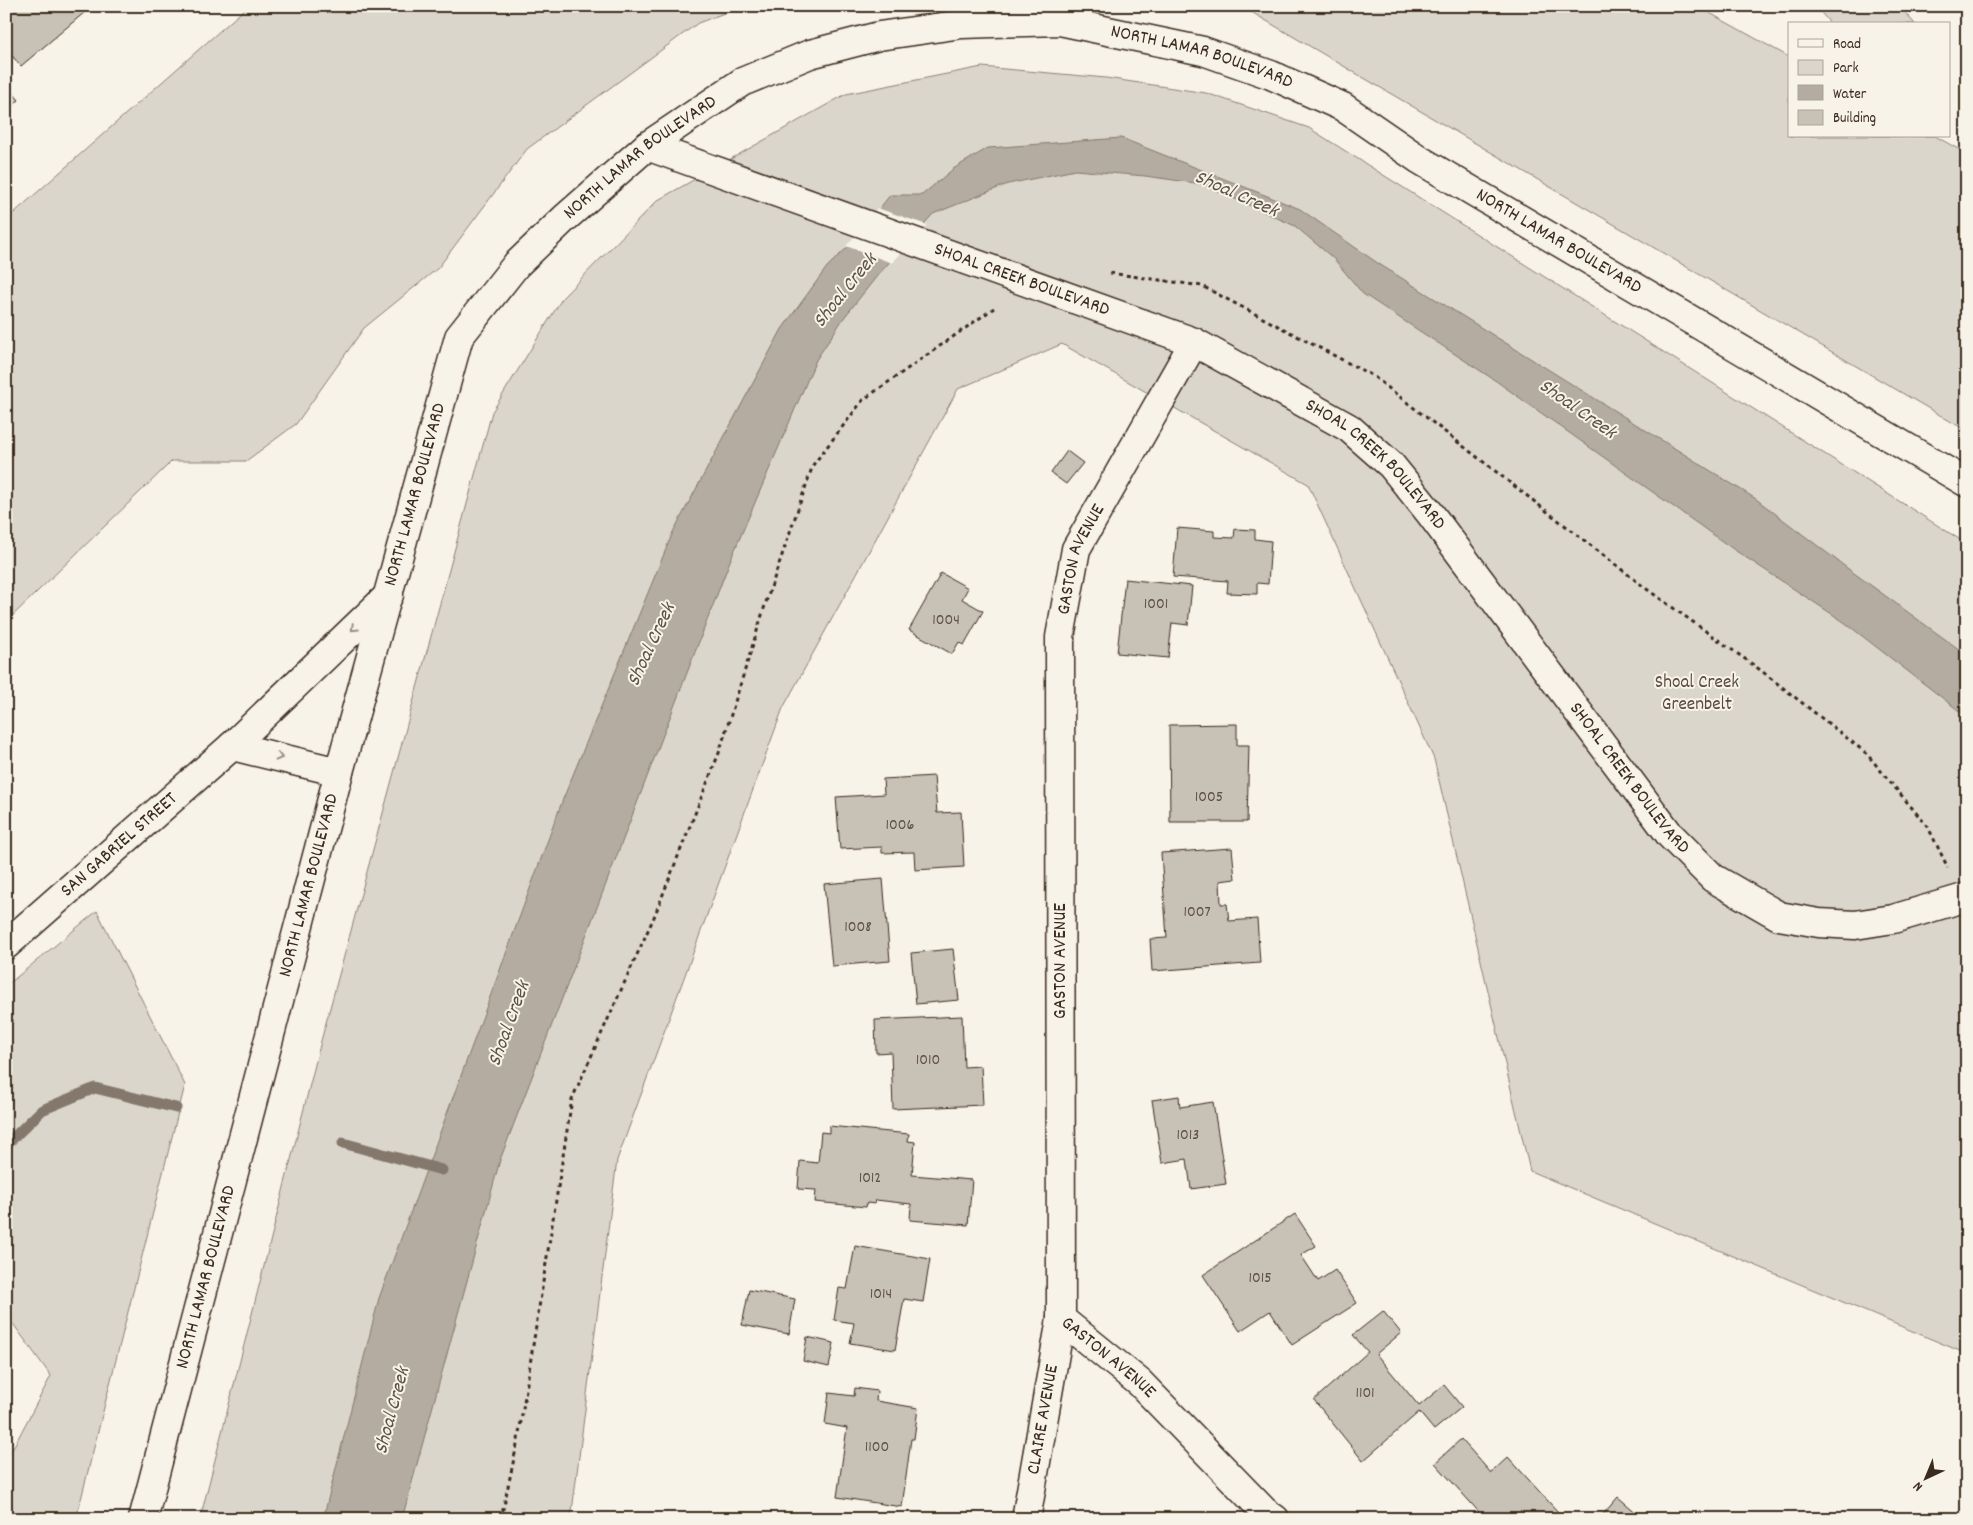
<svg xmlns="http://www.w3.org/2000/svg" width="1973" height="1525" viewBox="0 0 1973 1525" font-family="Dekko,sans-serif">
	<rect width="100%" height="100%" fill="#f7f3e8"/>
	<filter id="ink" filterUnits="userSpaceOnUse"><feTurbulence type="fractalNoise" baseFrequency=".02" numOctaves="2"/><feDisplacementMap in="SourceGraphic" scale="10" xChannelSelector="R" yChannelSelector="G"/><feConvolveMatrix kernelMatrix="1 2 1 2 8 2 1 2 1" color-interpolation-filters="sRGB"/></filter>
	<g filter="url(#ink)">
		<path fill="#dbd6cb" stroke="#8b8074" d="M248 6H743L698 23 527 149 438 268 364 328 296 424 246 461H172L6 622V355L10 352 6 337V220Z
			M1241 6H1697L1789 57V136H1935L1967 154V431Z
			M1815 6H1899L1915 24H1831Z
			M982 67 1106 78 1206 93 1309 128 1967 544V1354L1530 1171 1434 759 1308 484 1062 344 958 389 783 708 617 1160 571 1519H200L321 1041 492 412 563 297 658 200 846 94Z
			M97 911 185 1085 76 1519H6V1461L51 1376 6 1314V986Z"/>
		<path fill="#b4aca0" stroke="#84786c" d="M1121 138 1300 209 1379 264 1756 499 1847 568 1967 655V717L1844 622 1733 549 1496 381 1363 294 1334 259 1295 226 1202 184 1145 176 1075 170 1008 184 933 214 877 276 843 319 816 360 730 561 500 1160 402 1519H323L379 1298 563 799 673 532 782 329 827 267 856 239 890 195H922L953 169 988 148Z"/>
		<path fill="#f7f3e8" d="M877 208 927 225 892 263 846 246 854 237Z"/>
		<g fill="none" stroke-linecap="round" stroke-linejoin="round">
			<path stroke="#84786c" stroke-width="11" d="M343 1143 442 1170
				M6 1145 42 1110 95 1088 176 1108"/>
		</g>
		<path fill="#c8c1b6" stroke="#3b2a1e" d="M6 6H86L82 10 85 12 21 66 6 49Z
			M6 85 19 100 6 111Z
			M1067 451 1083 463 1066 484 1051 473Z
			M1177 528 1214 531V537L1234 538 1235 529 1255 530V539L1271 541 1268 584 1257 583V594L1227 593 1228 581 1173 577Z
			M941 573 968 588 962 599 983 611 964 645 959 642 952 654 909 630Z
			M1125 579 1192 586 1188 625 1172 623 1168 658 1117 653Z
			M1237 724V745H1249L1247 822H1170L1169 725Z
			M934 776 937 813 961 812 964 867 915 870 914 852 882 853V847L840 849 836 797 884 794 883 779Z
			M1232 848 1235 879 1220 881 1221 904H1227L1229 921 1257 919 1260 963 1152 971 1150 939 1167 938 1161 853Z
			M883 879 890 961 832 966 824 884Z
			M953 949 959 1000 916 1004 911 953Z
			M962 1016 964 1067 981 1066 983 1105 893 1109 891 1052 876 1053 875 1020Z
			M1179 1096 1180 1107 1213 1102 1226 1184 1191 1189 1187 1159 1162 1163 1152 1100Z
			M829 1126 909 1134 908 1141 915 1142 912 1175 972 1180 968 1225 910 1220 911 1204 876 1200 875 1204 867 1203 866 1207 815 1202 816 1190 798 1189 800 1161 818 1163 821 1132 829 1133Z
			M1295 1214 1316 1246 1301 1255 1318 1281 1335 1270 1357 1303 1292 1345 1270 1311 1240 1331 1203 1275Z
			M855 1246 930 1259 923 1302 904 1299 895 1350 850 1343 854 1323 834 1320 839 1288 847 1289Z
			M749 1290 795 1299 789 1334 742 1325Z
			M1383 1311 1401 1333 1376 1354 1419 1406 1444 1385 1462 1407 1434 1430 1419 1412 1363 1461 1314 1400 1368 1352 1353 1335Z
			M807 1337 834 1343 829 1367 803 1361Z
			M855 1388 877 1391 876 1401 918 1408 914 1439H911L902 1507 837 1497 847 1428 825 1424 829 1393 854 1396Z
			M1461 1439 1491 1473 1508 1457 1558 1512 1550 1519H1472L1479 1512 1435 1463Z
			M1618 1497 1639 1515 1644 1519H1599Z"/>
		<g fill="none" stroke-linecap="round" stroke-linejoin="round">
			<g stroke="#3b2a1e" stroke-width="31">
				<g id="minor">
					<path id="s1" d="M647 146 1194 342 1349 428 1391 465 1429 512 1670 835 1713 878 1779 916 1819 923 1855 925 1893 919 1967 897"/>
					<path d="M232 746 339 772"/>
					<path id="s2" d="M6 945 232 746 389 595"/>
					<path id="s3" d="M1061 1319 1140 1383 1264 1511 1275 1519"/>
					<path id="s4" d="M1026 1519 1061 1319 1060 637 1076 549 1194 342"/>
				</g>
			</g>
			<g stroke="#3b2a1e" stroke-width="31">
				<g id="primary">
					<path id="s5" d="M143 1519 339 772 459 337 516 265 565 218 647 146 742 82 810 54 879 36 962 24 1060 21 1203 51 1271 75 1343 107 1420 160 1967 483"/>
				</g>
			</g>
			<path stroke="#3b2a1e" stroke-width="3" stroke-dasharray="4 4" stroke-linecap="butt" d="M1110 273 1202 286 1373 376 1648 590 1759 669 1866 753 1928 827 1948 868
				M501 1519 518 1440 572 1099 654 917 719 753 767 599 813 465 863 400 994 308"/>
			<use href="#minor" stroke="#f7f3e8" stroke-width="28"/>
			<use href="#primary" stroke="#f7f3e8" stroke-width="28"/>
		</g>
		<defs><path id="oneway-chevron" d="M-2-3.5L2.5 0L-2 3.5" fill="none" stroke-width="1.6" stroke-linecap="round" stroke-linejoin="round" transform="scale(1.25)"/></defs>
		<g stroke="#998e83">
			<use href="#oneway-chevron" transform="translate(354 628) rotate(136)"/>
			<use href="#oneway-chevron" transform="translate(279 757) rotate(14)"/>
		</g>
	</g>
	<g text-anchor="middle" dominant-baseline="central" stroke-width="4" stroke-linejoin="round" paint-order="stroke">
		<g font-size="16" fill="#5e5044">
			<text x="1156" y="604">1001</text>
			<text x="946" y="620">1004</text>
			<text x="1209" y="797">1005</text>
			<text x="900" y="825">1006</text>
			<text x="1197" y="912">1007</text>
			<text x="858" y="927">1008</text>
			<text x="928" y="1060">1010</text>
			<text x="1188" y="1135">1013</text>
			<text x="870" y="1178">1012</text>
			<text x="1260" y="1278">1015</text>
			<text x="881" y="1294">1014</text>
			<text x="1365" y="1393">1101</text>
			<text x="877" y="1447">1100</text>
		</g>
		<g font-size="19" fill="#3b2a1e" stroke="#f7f3e8">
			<text stroke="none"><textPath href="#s5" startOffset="2080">NORTH LAMAR BOULEVARD</textPath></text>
			<text stroke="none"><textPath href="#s5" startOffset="1480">NORTH LAMAR BOULEVARD</textPath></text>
			<text stroke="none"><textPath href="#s5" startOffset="2485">NORTH LAMAR BOULEVARD</textPath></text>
			<text stroke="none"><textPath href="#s1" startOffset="398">SHOAL CREEK BOULEVARD</textPath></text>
			<text stroke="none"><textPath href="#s1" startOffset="802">SHOAL CREEK BOULEVARD</textPath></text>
			<text stroke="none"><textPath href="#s5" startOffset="1060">NORTH LAMAR BOULEVARD</textPath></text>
			<text stroke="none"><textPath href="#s4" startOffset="966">GASTON AVENUE</textPath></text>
			<text stroke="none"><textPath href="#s1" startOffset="1208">SHOAL CREEK BOULEVARD</textPath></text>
			<text stroke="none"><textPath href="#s2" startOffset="151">SAN GABRIEL STREET</textPath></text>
			<text stroke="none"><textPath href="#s5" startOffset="655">NORTH LAMAR BOULEVARD</textPath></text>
			<text transform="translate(1061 961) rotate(-90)">GASTON AVENUE</text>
			<text stroke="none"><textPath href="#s5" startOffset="250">NORTH LAMAR BOULEVARD</textPath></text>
			<text stroke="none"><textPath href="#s3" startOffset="61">GASTON AVENUE</textPath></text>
			<text stroke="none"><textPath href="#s4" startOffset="101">CLAIRE AVENUE</textPath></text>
		</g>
		<g font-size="19" fill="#5b4c41" stroke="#f7f3e8">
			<text x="1697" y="683">Shoal Creek<tspan x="1697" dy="22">Greenbelt</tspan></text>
		</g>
		<g font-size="20" font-style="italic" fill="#5f5145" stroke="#f7f3e8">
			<text transform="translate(1236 195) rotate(24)">Shoal Creek</text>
			<text transform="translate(846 291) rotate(-51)">Shoal Creek</text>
			<text transform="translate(1577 410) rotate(35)">Shoal Creek</text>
			<text transform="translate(652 645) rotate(-65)">Shoal Creek</text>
			<text transform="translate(510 1024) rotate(-70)">Shoal Creek</text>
			<text transform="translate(393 1411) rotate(-75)">Shoal Creek</text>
		</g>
	</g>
	<rect width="1973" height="1525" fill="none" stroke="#f7f3e8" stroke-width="25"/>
	<rect x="12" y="12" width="1948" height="1500" fill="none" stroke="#3b2a1e" stroke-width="2" filter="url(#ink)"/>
	<rect x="1788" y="22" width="162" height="115" fill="#f7f3e8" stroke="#aca397"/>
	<rect x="1798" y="39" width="25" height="8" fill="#f7f3e8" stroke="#aca397"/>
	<text x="1833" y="48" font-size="15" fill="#3b2a1e">Road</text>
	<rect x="1798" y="60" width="25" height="15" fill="#dbd6cb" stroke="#aca397"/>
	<text x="1833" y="72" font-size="15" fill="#3b2a1e">Park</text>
	<rect x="1798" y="85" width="25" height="15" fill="#b4aca0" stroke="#aca397"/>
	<text x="1833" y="98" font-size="15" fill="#3b2a1e">Water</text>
	<rect x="1798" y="110" width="25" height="15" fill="#c8c1b6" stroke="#aca397"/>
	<text x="1833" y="122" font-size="15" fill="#3b2a1e">Building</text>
	<g transform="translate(1926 1478) rotate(224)" stroke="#f7f3e8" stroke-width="4" paint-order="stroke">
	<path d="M0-4L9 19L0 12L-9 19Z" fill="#3b2a1e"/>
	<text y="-8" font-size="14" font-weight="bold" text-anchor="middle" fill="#3b2a1e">N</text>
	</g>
</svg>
